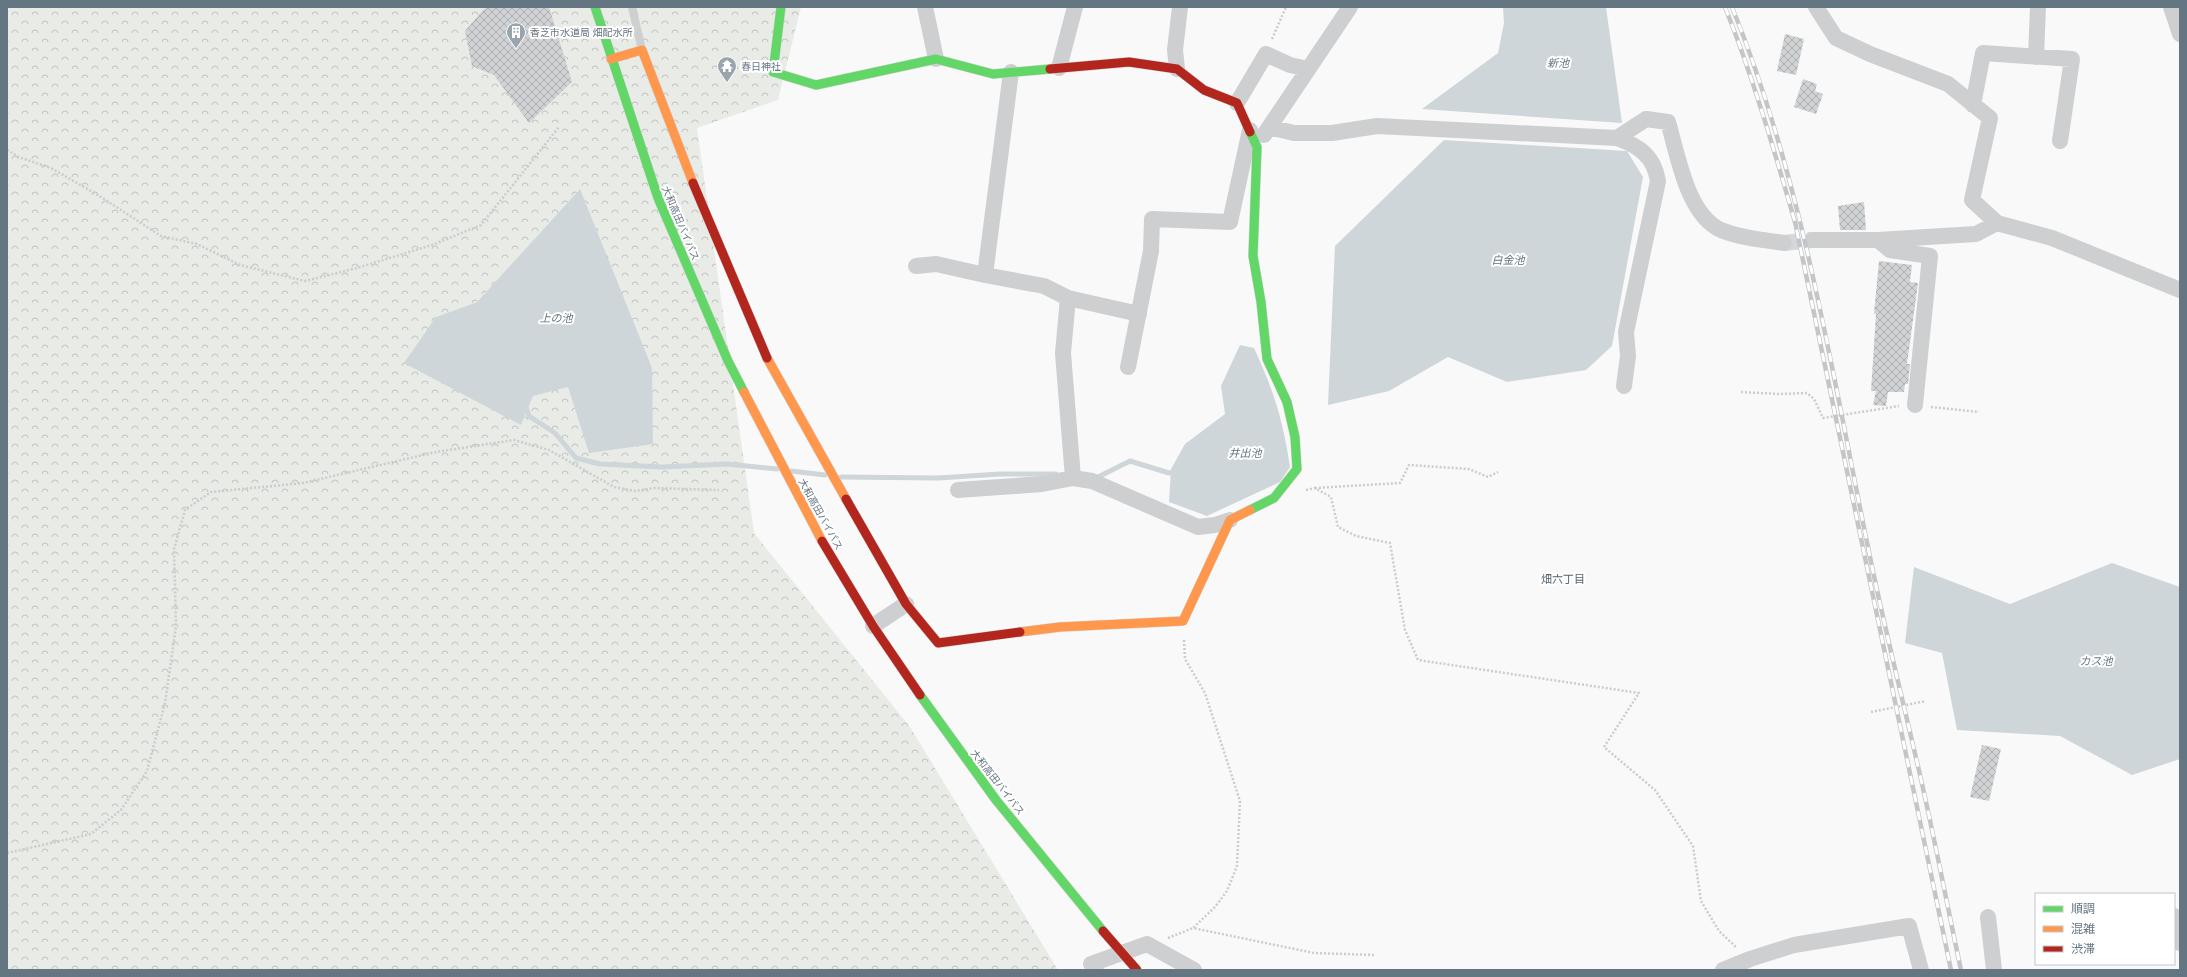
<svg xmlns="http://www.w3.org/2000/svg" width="2187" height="977" viewBox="0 0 2187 977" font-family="'Noto Sans','Noto Sans JP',sans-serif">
	<defs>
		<pattern id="forest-crowns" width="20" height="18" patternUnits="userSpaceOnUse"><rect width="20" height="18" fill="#e8ebe6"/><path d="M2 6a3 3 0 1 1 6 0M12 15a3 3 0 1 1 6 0" fill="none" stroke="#c0c3c0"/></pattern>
		<pattern id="building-cross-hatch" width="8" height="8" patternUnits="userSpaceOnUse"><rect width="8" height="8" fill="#d0d2d3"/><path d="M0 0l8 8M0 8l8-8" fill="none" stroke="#acafb1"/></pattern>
	</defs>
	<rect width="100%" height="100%" fill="#f9f9f9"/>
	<path fill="url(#forest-crowns)" fill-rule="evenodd" d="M7 7H801L778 100 697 128 754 533 910 727 1058 970H7ZM580 189 590 453 568 386 533 396 521 425 436 317 477 302Z"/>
	<path fill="#ced6d9" d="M1503 7H1606L1622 123 1422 109 1498 53 1504 23Z
		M1444 140 1627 151 1643 177 1612 346 1586 370 1507 382 1448 357 1389 391 1328 405 1335 246Z
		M580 189 652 368 653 444 589 453 568 387 533 396 521 425 404 363 436 317 477 302Z
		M1240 345 1254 348C1274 391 1283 420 1290 467L1280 482 1207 516 1169 502 1171 469 1185 444 1225 414 1221 386Z
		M2112 563 2180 587V759L2132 775 2060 736 1957 730 1942 653 1905 643 1914 567 2010 604Z"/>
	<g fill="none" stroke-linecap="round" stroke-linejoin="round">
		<path stroke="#ced6d9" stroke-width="5" d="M525 404 529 416 555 433 576 458 600 464 662 467 727 464 777 469
			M791 471 825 475
			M841 477 938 478 1000 474H1056
			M1096 478 1130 461 1169 473 1176 472"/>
	</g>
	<path fill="url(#building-cross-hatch)" d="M490 7H549L572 82 529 123 494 75 472 66 465 31 484 9Z
		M1785 34 1804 39 1796 75 1777 71Z
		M1803 79 1817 84 1815 91 1823 94 1816 114 1794 107Z
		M1864 202 1866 230H1840L1838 206Z
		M1879 261 1912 265 1910 282 1918 283 1907 364H1910L1908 384H1905L1904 392H1888L1886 406 1873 405 1876 391H1871L1876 314H1874Z
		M1982 745 2001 749 1989 801 1970 797Z"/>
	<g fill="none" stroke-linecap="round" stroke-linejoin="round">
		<path stroke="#d4d8dc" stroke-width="16" stroke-dasharray="16 8" stroke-linecap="butt" d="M1784 243 1812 240"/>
		<g stroke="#d5d6d7" stroke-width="10">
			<path id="fast" d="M595 7 658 198 728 361 744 392
				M781 7 773 72 816 85 936 59 993 74 1050 69
				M1250 132 1257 147 1253 256 1261 302 1267 359 1287 402 1295 437 1297 469 1274 498 1250 510
				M920 695 996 800 1103 931"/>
		</g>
		<g stroke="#d5d6d7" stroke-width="10">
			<path id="slow" d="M611 59 642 50 693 183
				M767 358 846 499
				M744 392 822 541
				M1020 632 1060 627 1183 621 1230 520 1250 510"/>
		</g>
		<g stroke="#d5d6d7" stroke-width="10">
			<path id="jam" d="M1050 69 1129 62 1177 69 1204 90 1237 103 1250 132
				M693 183 767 358
				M846 499 906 604 938 643 1020 632
				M822 541 873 626 920 695"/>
		</g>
		<path stroke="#cbcccd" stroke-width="2.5" stroke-dasharray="2 2" stroke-linecap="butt" d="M1272 39 1286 7
			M7 150 19 157 53 169 101 197 161 236 197 244 240 265 305 281 357 268 432 245 481 225 559 127
			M1741 392 1779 394 1807 393 1814 399 1823 418 1899 406
			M1931 407 1979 412
			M1315 488 1400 483 1409 465 1469 469 1488 477 1498 472
			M1306 490 1315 488 1331 497 1338 527 1356 536 1390 543 1405 630 1418 660 1639 693 1604 747 1655 790 1693 846 1701 901 1719 931 1737 948
			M1184 640 1185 659 1205 693 1240 801 1237 866 1227 891 1215 907 1193 928 1314 953 1375 955
			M1871 712 1926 701
			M7 853 91 834 121 810 147 771 165 703 176 626 174 549 185 510 211 492 303 483 436 452 514 440 549 450 614 487 635 491 655 488 719 490
			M1168 938 1193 928"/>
		<path stroke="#cecfd0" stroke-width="8" d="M632 7 642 50"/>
		<path stroke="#cecfd0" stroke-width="16" d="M925 7 936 59
			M1816 7 1836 38 1870 54 1948 84 1990 118 1972 200 1997 223 2052 238 2180 290
			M2171 7 2180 34
			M2036 57 2038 7
			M1059 68 1075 7
			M1177 69 1175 50 1180 7
			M1011 72 985 275 1044 286 1068 298 1139 314
			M1237 103 1266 54 1290 65 1308 69
			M1973 105 1983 53 2072 59 2060 141
			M1269 127 1294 133H1332L1377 126 1617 138C1639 146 1654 156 1658 181L1626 332 1628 356 1624 386
			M1264 135 1350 7
			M1617 138 1646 119 1668 122C1678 155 1687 215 1721 230 1741 238 1763 240 1784 243
			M1812 240H1878L1976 234 1997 223
			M1878 240 1890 250 1930 256 1915 405
			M916 266 936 264 985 275
			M1068 298 1063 353 1073 478
			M1128 367 1151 251 1152 219 1230 222 1250 130
			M958 490 1042 484 1073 478 1092 481 1198 527 1215 525 1230 520
			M873 626 906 604
			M2174 916 2180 943
			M1988 917 1994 970
			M1096 970 1091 964 1147 944 1194 970
			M1723 970 1750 959 1794 945 1909 926 1921 970"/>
		<use href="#fast" stroke="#63d668" stroke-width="9"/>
		<use href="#slow" stroke="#ff974d" stroke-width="9"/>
		<use href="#jam" stroke="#b3261e" stroke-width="9"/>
		<g stroke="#c3c5c6" stroke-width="4.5">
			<path id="rail" d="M1725 7C1753 77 1774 150 1795 222L1951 970
				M1732 7C1803 182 1831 368 1869 552 1884 626 1903 701 1920 775 1935 840 1947 905 1961 970"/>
		</g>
		<use href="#rail" stroke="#fff" stroke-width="3" stroke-dasharray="9" stroke-linecap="butt"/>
		<g stroke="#d5d6d6" stroke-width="10" stroke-linecap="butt">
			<path id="jam-bridge" d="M1103 931 1137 970"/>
		</g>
		<use href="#jam-bridge" stroke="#b3261e" stroke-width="9"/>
	</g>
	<defs>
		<g id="building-pin" transform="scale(1)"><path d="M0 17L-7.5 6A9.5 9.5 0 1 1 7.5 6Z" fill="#99a4ac" stroke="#fff"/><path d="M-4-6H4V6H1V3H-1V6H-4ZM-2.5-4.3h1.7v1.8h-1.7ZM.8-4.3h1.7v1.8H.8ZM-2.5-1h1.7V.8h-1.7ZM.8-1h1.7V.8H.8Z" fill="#fff"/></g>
		<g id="temple-pin" transform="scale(1)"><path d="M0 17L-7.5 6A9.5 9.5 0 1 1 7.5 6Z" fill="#99a4ac" stroke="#fff"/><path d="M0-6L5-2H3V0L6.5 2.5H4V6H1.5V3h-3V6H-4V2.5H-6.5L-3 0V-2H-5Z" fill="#fff"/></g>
	</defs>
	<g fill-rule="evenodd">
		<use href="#building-pin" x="516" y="32"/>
		<use href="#temple-pin" x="727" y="66"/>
	</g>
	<g text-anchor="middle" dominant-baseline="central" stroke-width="4" stroke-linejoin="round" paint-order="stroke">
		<g font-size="10" fill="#657683" stroke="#fff" text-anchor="start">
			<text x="530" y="32">香芝市水道局 畑配水所</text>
			<text x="741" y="66">春日神社</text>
		</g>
		<g font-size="10" fill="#657683" stroke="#fff">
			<text transform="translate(681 223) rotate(67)">大和高田バイパス</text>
			<text transform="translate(821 514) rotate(61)">大和高田バイパス</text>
			<text transform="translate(998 782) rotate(52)">大和高田バイパス</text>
		</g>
		<g font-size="11" font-style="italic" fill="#60757c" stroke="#fff">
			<text x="1558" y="62">新池</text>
			<text x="1508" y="259">白金池</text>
			<text x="556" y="317">上の池</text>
			<text x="1245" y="452">井出池</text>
			<text x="2096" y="660">カス池</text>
		</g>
		<g font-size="11" fill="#57646e" stroke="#fff">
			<text x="1563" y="578">畑六丁目</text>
		</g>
	</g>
	<rect width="2187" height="977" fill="none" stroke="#657683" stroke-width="16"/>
	<rect x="2035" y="893" width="140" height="72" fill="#ffffff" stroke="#c1c8cd"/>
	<rect x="2043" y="906" width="20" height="6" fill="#63d668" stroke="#c1c8cd"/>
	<text x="2071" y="913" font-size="12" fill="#657683">順調</text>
	<rect x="2043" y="926" width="20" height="6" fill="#ff974d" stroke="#c1c8cd"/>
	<text x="2071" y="933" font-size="12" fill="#657683">混雑</text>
	<rect x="2043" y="946" width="20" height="6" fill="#b3261e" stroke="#c1c8cd"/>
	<text x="2071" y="953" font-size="12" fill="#657683">渋滞</text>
</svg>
